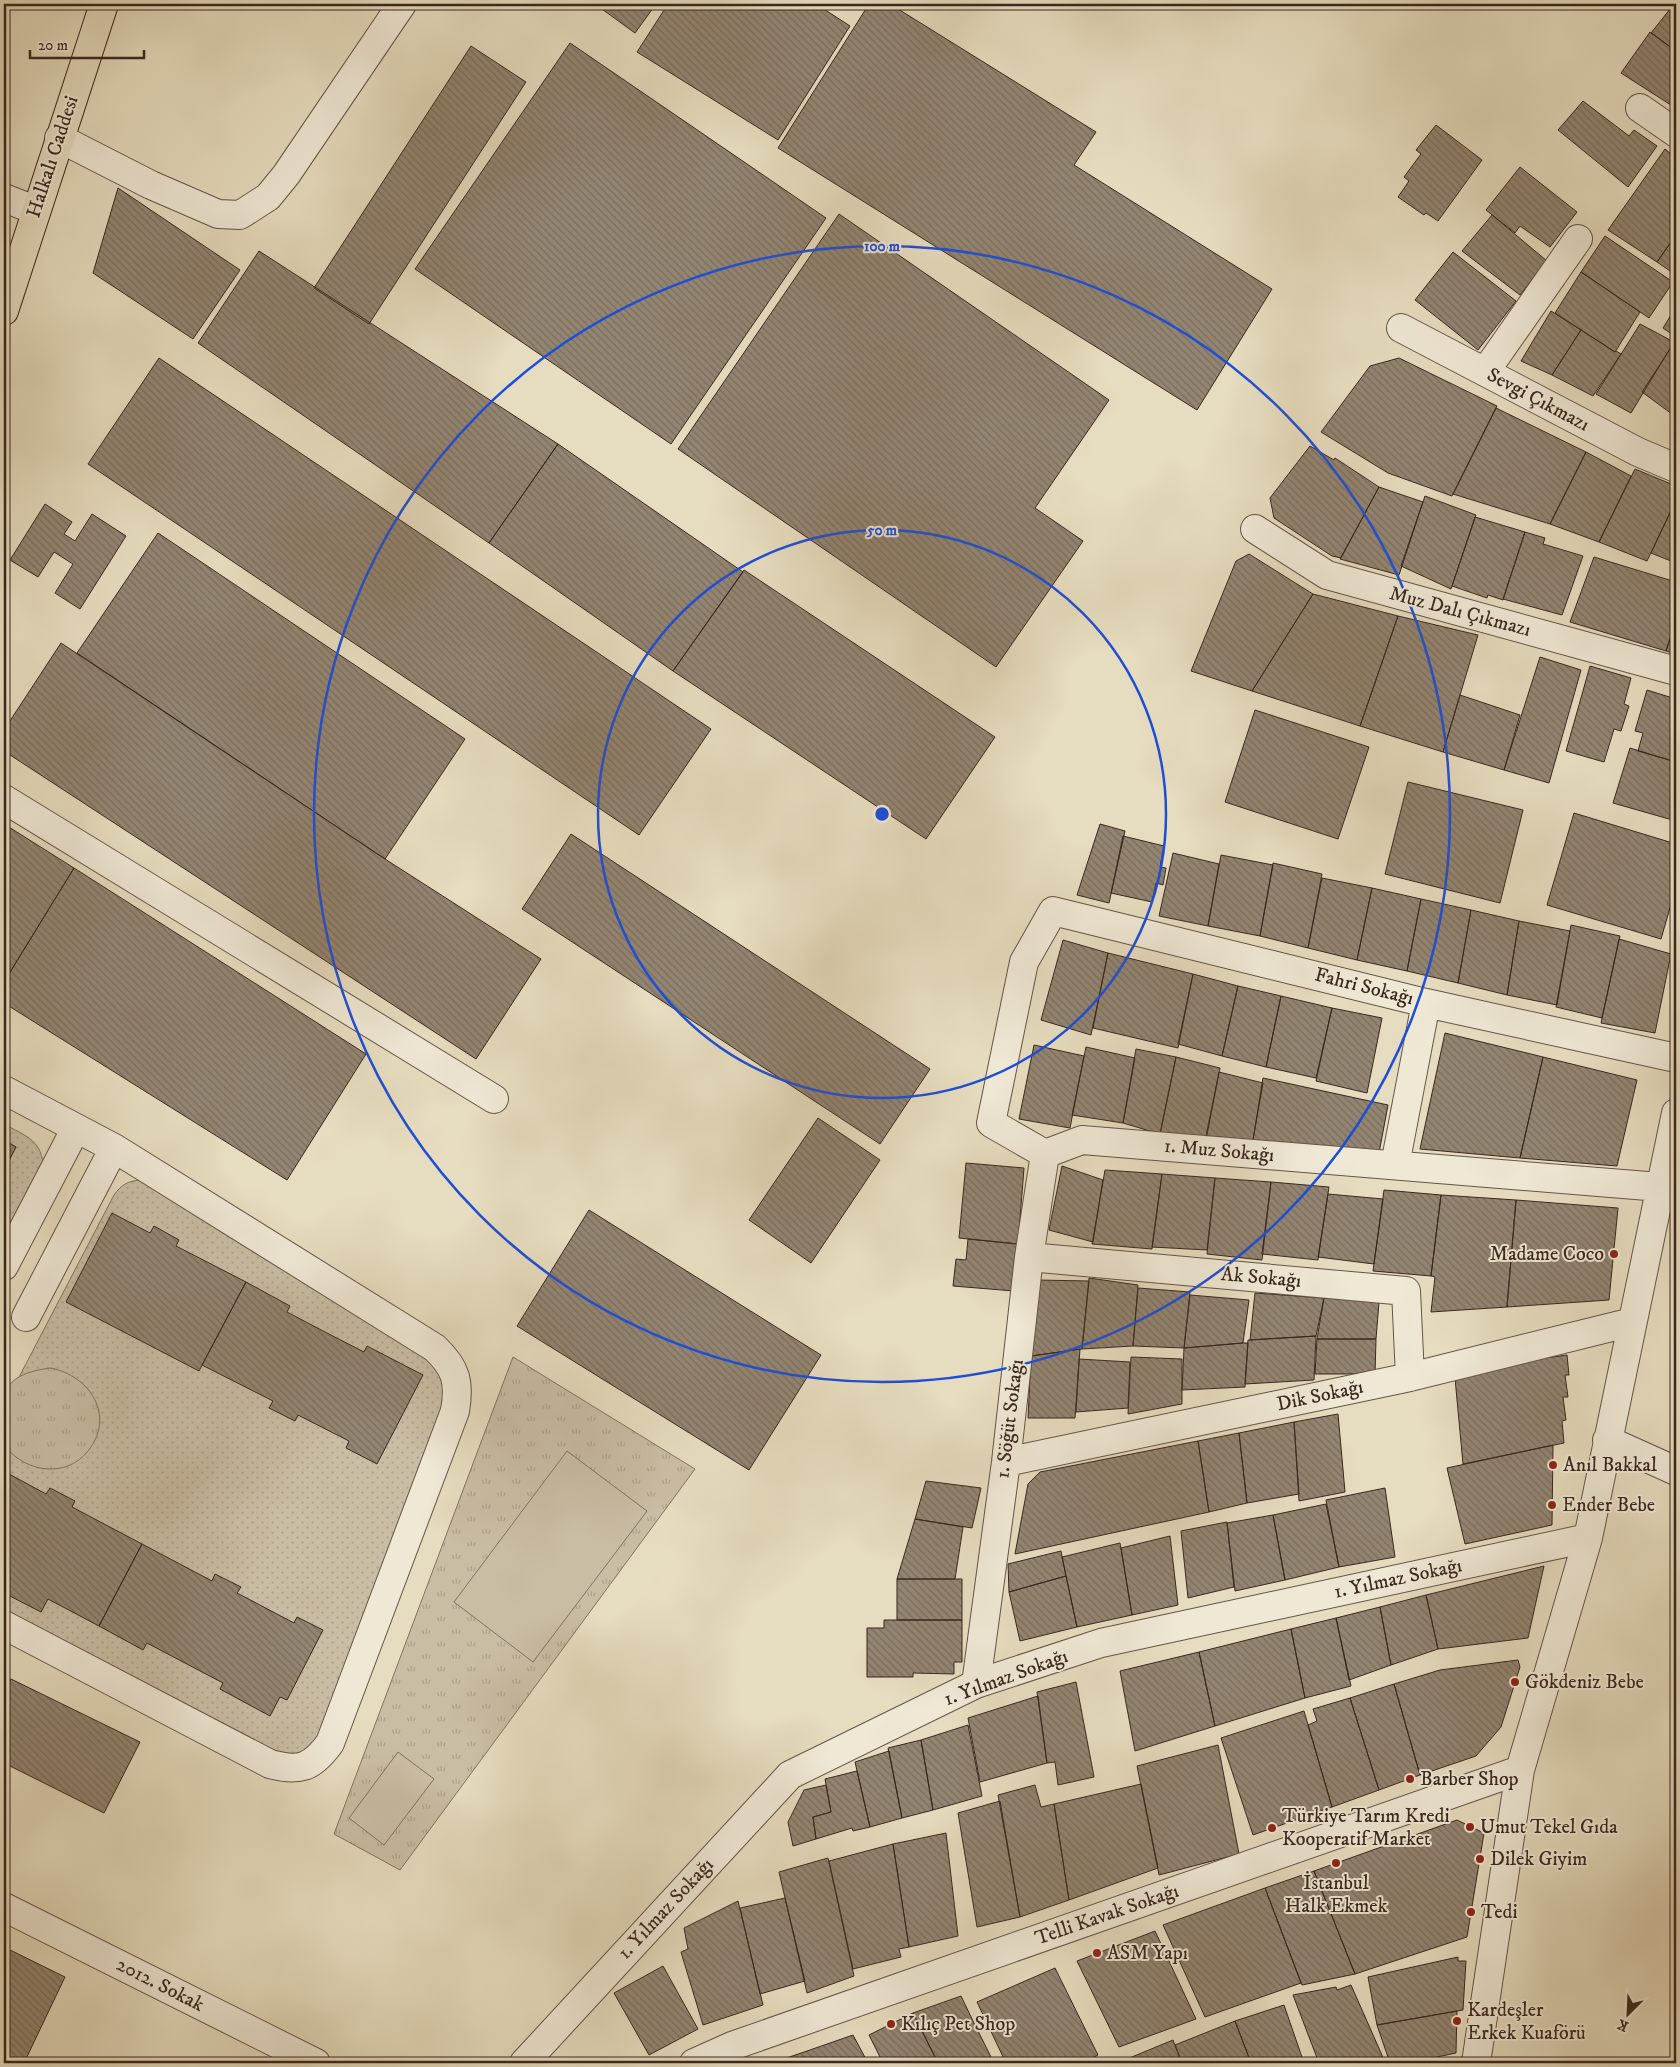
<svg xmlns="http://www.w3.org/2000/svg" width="1680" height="2067" viewBox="0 0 1680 2067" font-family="'IM FELL DW Pica',serif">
	<defs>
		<pattern id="grass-dots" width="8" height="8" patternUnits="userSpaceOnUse" patternTransform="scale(1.25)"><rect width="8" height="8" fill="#c9bda4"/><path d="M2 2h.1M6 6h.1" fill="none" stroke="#ada28d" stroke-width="1.8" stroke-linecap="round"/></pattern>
		<pattern id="park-tufts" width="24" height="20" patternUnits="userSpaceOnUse" patternTransform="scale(1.25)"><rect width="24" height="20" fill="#c9bda4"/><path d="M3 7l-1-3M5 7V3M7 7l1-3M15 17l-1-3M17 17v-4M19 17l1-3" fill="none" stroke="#ada28d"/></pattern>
		<pattern id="building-back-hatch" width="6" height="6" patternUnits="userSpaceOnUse" patternTransform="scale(1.25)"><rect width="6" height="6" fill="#938572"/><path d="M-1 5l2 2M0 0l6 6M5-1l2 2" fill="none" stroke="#796d5d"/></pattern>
	</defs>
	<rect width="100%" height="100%" fill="#e6dcbf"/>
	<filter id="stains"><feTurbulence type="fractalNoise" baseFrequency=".004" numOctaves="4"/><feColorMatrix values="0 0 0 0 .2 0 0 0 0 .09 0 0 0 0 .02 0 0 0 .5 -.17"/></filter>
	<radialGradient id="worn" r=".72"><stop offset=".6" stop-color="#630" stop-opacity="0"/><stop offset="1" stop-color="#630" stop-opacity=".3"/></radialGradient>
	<path fill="url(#grass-dots)" stroke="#817262" d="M4 1124C23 1135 41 1139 43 1164L4 1243V1170L16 1147 4 1140Z
		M141 1180 428 1357 439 1367 448 1392 320 1738 300 1756 274 1754 4 1613V1406L114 1195C122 1184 128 1181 141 1180Z"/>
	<path fill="url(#park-tufts)" stroke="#817262" d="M513 1357 695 1469 400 1870 334 1834Z
		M51 1368C90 1376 116 1416 88 1451 67 1478 26 1473 6 1447 2 1441 4 1429 4 1421 4 1414 2 1402 4 1395 10 1375 34 1370 51 1368Z"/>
	<path fill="#c9bda4" stroke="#817262" d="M567 1451 647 1511 533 1662 454 1602Z
		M398 1752 434 1779 384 1845 349 1818Z"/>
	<path fill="url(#building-back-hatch)" stroke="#39271f" d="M595 4H656L635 33Z
		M668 4H816L850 26 778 140 637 52Z
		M869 4H890L1096 132 1074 165 1272 289 1197 410 778 148Z
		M1674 4H1676V51L1651 33Z
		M1650 32 1676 51V104L1674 107 1621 73Z
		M570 43 826 218 671 444 415 269Z
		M471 46 526 82 369 324 314 288Z
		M1583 101 1629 136 1634 130 1657 146 1628 187 1558 130Z
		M1436 125 1482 160 1438 221 1426 213 1424 215 1398 197 1409 181 1404 177 1421 154 1416 150Z
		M1665 149 1676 158V235L1657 262 1608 230Z
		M1520 167 1577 212 1550 247 1520 226 1515 233 1486 210Z
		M118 188 240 270 193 339 93 273Z
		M839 214 1109 400 1035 508 1083 541 996 667 678 449Z
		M1492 215 1547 261 1520 295 1462 251Z
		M1676 235V275L1657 262Z
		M1605 236 1673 282 1649 318 1581 272Z
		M259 251 558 444 489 543 198 343Z
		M1453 252 1516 301 1478 350 1415 300Z
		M1581 272 1640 312 1615 352 1555 313Z
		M1676 307V337L1663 328Z
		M1551 311 1581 330 1552 375 1521 361Z
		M1640 324 1674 342 1631 413 1596 394Z
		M1581 330 1615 352 1616 351 1621 354 1593 396 1552 375Z
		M1676 340V417L1642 392Z
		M159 358 711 729 639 835 88 464Z
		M1399 358 1497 406 1452 496 1388 473 1321 432 1370 366Z
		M1496 408 1586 452 1550 524 1453 494Z
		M558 444 743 572 673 671 489 543Z
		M1310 446 1334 460 1335 458 1379 487 1341 558 1332 556 1274 518 1270 498Z
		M1586 452 1631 476 1599 542 1550 524Z
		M1635 469 1676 486V500L1647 561 1599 542Z
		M1379 487 1423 502 1399 575 1340 559Z
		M1425 496 1476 515 1451 589 1401 566Z
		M1676 500V563L1651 553Z
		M45 504 72 522 64 534 75 541 92 514 126 536 80 609 55 593 73 564 54 552 38 577 10 560Z
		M1475 517 1525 532 1503 600 1488 595 1487 598 1452 586Z
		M1525 532 1545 538 1543 544 1583 556 1562 615 1503 599Z
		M158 533 465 739 385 859 77 653Z
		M1249 554 1313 594 1252 691 1191 671 1236 561Z
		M1594 557 1676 582V621L1666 651 1570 622Z
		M744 570 995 737 926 839 673 671Z
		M1313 594 1398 616 1360 726 1252 691Z
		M1398 616 1478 635 1443 752 1360 726Z
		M1676 621V654L1666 651Z
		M61 643 385 859 541 959 476 1059 4 751V730Z
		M1540 657 1581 670 1549 783 1504 770Z
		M1590 666 1631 678 1624 704 1629 706 1621 731 1614 729 1604 762 1566 751Z
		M1647 690 1676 699V762L1638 751 1643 733 1635 731Z
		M1460 695 1520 715 1504 770 1443 752Z
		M1255 710 1369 747 1338 839 1225 802Z
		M1630 748 1676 762V821L1613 803Z
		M1408 782 1523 810 1500 903 1385 874Z
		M1574 813 1676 844V887L1661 939 1547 905Z
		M4 824 74 868 4 982Z
		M1100 824 1125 831 1109 903 1077 895Z
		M571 834 930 1069 880 1144 522 909Z
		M1123 836 1164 846 1160 867 1166 868 1163 885 1156 883 1152 902 1111 893Z
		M1173 853 1219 864 1208 926 1159 916Z
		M1221 855 1273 865 1260 936 1208 926Z
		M1273 863 1322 874 1308 948 1260 936Z
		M74 868 366 1054 287 1180 4 1003V982Z
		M1322 878 1372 888 1357 960 1308 948Z
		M1372 888 1421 899 1407 971 1357 960Z
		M1421 899 1471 910 1458 983 1407 971Z
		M1471 910 1519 921 1507 995 1458 983Z
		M1519 921 1570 931 1557 1005 1507 995Z
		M1571 925 1620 936 1602 1018 1556 1007Z
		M1619 939 1671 954 1655 1033 1601 1023Z
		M1063 940 1108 953 1091 1035 1041 1020Z
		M1108 953 1193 974 1178 1048 1093 1028Z
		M1193 974 1238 986 1222 1056 1178 1044Z
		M1238 986 1281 996 1266 1067 1222 1056Z
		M1281 996 1332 1008 1316 1078 1266 1067Z
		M1332 1008 1382 1018 1367 1093 1316 1081Z
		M1445 1033 1543 1057 1520 1158 1420 1149Z
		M1034 1045 1084 1056 1070 1128 1019 1119Z
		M1086 1047 1135 1058 1123 1123 1072 1115Z
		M1136 1049 1176 1057 1160 1134 1123 1123Z
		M1176 1057 1220 1068 1205 1145 1160 1134Z
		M1543 1057 1637 1080 1617 1166 1520 1158Z
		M1219 1072 1263 1083 1253 1140 1206 1136Z
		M1263 1078 1388 1105 1379 1153 1253 1140Z
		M818 1118 880 1160 811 1263 749 1220Z
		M4 1140 16 1147 4 1170Z
		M966 1163 1024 1168 1018 1244 959 1238Z
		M1062 1166 1103 1180 1093 1242 1049 1230Z
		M1105 1170 1162 1174 1152 1249 1092 1244Z
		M1162 1174 1215 1178 1207 1250 1152 1247Z
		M1215 1178 1271 1182 1262 1260 1207 1254Z
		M1271 1182 1329 1187 1318 1260 1262 1254Z
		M1384 1190 1441 1195 1431 1276 1373 1271Z
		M1328 1194 1383 1199 1374 1264 1318 1257Z
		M1441 1195 1516 1200 1507 1307 1431 1312 1435 1277 1431 1276Z
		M1516 1200 1618 1208 1609 1300 1507 1307Z
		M589 1210 821 1355 749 1470 517 1326Z
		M112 1213 150 1233 154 1226 179 1240 176 1246 246 1282 199 1371 66 1302Z
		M968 1239 1018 1244 1014 1291 953 1286 956 1259 966 1260Z
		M1089 1278 1138 1285 1133 1346 1082 1349Z
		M1038 1280 1089 1281 1082 1349 1031 1356Z
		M246 1282 290 1306 287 1312 325 1332 364 1352 367 1346 423 1375 377 1464 346 1448 349 1441 298 1415 295 1421 269 1408 273 1401 202 1365Z
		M1138 1288 1190 1292 1184 1348 1133 1346Z
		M1255 1293 1324 1298 1316 1336 1250 1340Z
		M1190 1295 1249 1300 1243 1343 1184 1348Z
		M1324 1298 1379 1302 1376 1339H1317Z
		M1316 1336 1314 1380 1245 1384 1248 1340Z
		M1317 1339H1376L1375 1374H1315Z
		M1243 1343H1248L1245 1387 1182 1390 1184 1348Z
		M1080 1349 1075 1418H1028L1031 1356Z
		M1567 1355 1569 1375H1565L1568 1397H1563L1566 1420 1562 1421 1564 1443 1463 1464 1455 1378 1531 1360Z
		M1131 1357 1182 1359V1404L1128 1414Z
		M1079 1359 1130 1362 1128 1408 1076 1412Z
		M1338 1414 1345 1492 1299 1501 1294 1422Z
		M1294 1422 1299 1494 1247 1503 1239 1433Z
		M1239 1433 1247 1503 1209 1512 1198 1441Z
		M1198 1441 1209 1512 1015 1554 1028 1484 1040 1472Z
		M1553 1445 1552 1525 1465 1544 1447 1468Z
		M9 1474 46 1494 50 1488 75 1501 72 1507 142 1544 99 1626 48 1599 41 1612 4 1593V1483Z
		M926 1481 981 1488 972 1528 915 1519Z
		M1385 1488 1395 1557 1339 1567 1326 1500Z
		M1326 1504 1339 1567 1285 1580 1273 1515Z
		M1273 1515 1285 1580 1235 1591 1227 1523Z
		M915 1519 963 1527 955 1579H897Z
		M1227 1522 1234 1587 1188 1598 1181 1531Z
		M1170 1536 1178 1605 1132 1615 1121 1548Z
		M1120 1543 1132 1615 1077 1627 1062 1557Z
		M142 1544 212 1581 215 1574 241 1587 237 1593 294 1623 297 1617 323 1630 287 1700 280 1697 270 1716 220 1689 223 1683 147 1643 143 1650 99 1626Z
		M1061 1551 1066 1576 1009 1592 1008 1564Z
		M1544 1566 1528 1638 1438 1649 1426 1595Z
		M1066 1576 1077 1627 1020 1641 1009 1592Z
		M897 1579H962V1620H897Z
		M1426 1595 1438 1649 1391 1665 1380 1607Z
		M1380 1607 1391 1665 1349 1680 1336 1618Z
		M1336 1618 1351 1686 1305 1698 1291 1629Z
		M884 1620H962V1662H954V1674L913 1673V1677H867V1628H884Z
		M1291 1629 1305 1698 1215 1726 1199 1652Z
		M1199 1652 1215 1726 1135 1751 1120 1671Z
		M1518 1660 1520 1667 1501 1727 1476 1756 1420 1775 1394 1684 1440 1670Z
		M11 1679 140 1742 104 1813 4 1763V1695Z
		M1076 1682 1094 1777 1058 1785 1055 1762 1047 1763 1037 1692Z
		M1394 1684 1420 1775 1379 1790 1350 1698Z
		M1038 1696 1047 1763 980 1782 968 1718Z
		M1350 1698 1379 1790 1332 1807 1308 1725 1317 1721 1313 1709Z
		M1304 1711 1332 1807 1253 1835 1221 1738Z
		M968 1725 982 1796 933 1810 921 1740Z
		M921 1740 933 1810 902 1818 888 1748Z
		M1218 1745 1239 1854 1159 1875 1137 1766Z
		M889 1751 902 1818 870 1827 855 1762Z
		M857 1771 870 1827 853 1831 852 1828 816 1839 813 1817 831 1812 825 1779Z
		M1141 1784 1158 1868 1069 1900 1054 1804Z
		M826 1785 831 1812 813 1817 816 1839 793 1846 788 1822 804 1790Z
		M1035 1785 1041 1807 1054 1804 1069 1900 1020 1917 998 1795Z
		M1000 1801 1020 1917 977 1927 958 1813Z
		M1457 1820 1484 1833 1467 1937 1355 1974 1314 1871Z
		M946 1833 958 1936 909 1947 893 1844Z
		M893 1844 909 1947 899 1949 901 1957 853 1969 829 1861Z
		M828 1858 854 1976 807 1993 779 1872Z
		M1314 1871 1355 1974 1302 1985 1265 1888Z
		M1265 1888 1301 1983 1205 2017 1163 1925Z
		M785 1898 805 1981 760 1994 740 1908Z
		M738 1901 763 2005 703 2025 681 1952 688 1949 684 1928Z
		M1155 1931 1196 2019 1119 2047 1077 1961Z
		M4 1947 65 1977 24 2063H4Z
		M1458 1957V1961H1466L1463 2010 1377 2025 1368 1977Z
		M663 1966 698 2029 649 2055 614 1993Z
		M1055 1968 1098 2055 1082 2063H1006L977 2002Z
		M1351 1985 1385 2062 1319 2063 1293 1995 1336 1987 1337 1990Z
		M961 1996 973 2021 994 2063H938L913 2013Z
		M1284 2005 1304 2063H1251L1235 2021Z
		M1457 2011 1456 2053 1409 2063H1390L1377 2025Z
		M913 2013 938 2063H883L869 2035Z
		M1235 2021 1251 2063H1182L1175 2045Z
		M853 2035 868 2063H772L807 2051Z
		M1173 2040 1182 2063H1129L1127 2059Z"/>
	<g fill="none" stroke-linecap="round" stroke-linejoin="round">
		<g stroke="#645447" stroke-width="30">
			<path id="minor" d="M1640 108 1676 133
				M59 138 151 185 218 214 240 215 268 197 286 175 402 4
				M4 198 35 210
				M1401 328 1638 452 1676 468
				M1485 372 1578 239
				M1255 529 1327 575 1676 671
				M4 799 494 1099
				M4 1090 114 1148 435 1348C456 1368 460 1382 455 1411L330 1743C312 1768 299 1772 270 1764L4 1625
				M1045 1154 991 1123 1024 962 1053 911 1426 1003 1676 1058
				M1045 1154 1082 1140 1660 1187 1676 1195
				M1395 1165 1426 1003
				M1029 1257 1406 1291 1410 1377
				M4 1266 76 1128
				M26 1317 114 1148
				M1607 1440 1676 1471
				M1006 1462 1410 1377 1632 1322
				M976 1684 1006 1462 1029 1257 1045 1154
				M4 1907 316 2063
				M524 2063 790 1775 976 1684 1101 1643 1588 1538
				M694 2063 732 2046 1520 1770
				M1476 2063 1520 1770 1588 1538 1676 1113"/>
		</g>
		<g stroke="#39271f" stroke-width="30">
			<path id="major" d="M4 311 104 4"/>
		</g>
		<use href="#minor" stroke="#efe8d5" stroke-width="28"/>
		<use href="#major" stroke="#e6dcbf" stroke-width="28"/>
	</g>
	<g fill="none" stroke="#1d4ed8" stroke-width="2.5">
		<circle cx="882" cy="814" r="284"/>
		<circle cx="882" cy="814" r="568"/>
	</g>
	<g fill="#8f2418" stroke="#efe8d5" stroke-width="2">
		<circle cx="1614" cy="1254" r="5"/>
		<circle cx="1553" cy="1465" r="5"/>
		<circle cx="1552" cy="1505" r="5"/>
		<circle cx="1515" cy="1682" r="5"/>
		<circle cx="1410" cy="1779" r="5"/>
		<circle cx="1470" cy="1827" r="5"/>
		<circle cx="1272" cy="1828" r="5"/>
		<circle cx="1480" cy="1859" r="5"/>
		<circle cx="1336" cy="1863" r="5"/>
		<circle cx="1471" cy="1912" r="5"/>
		<circle cx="1097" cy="1953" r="5"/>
		<circle cx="1457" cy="2021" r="5"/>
		<circle cx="891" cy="2024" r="5"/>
	</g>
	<g text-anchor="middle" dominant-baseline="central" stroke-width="4" stroke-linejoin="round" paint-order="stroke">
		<g font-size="20" fill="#39271f" stroke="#efe8d5">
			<text transform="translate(53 157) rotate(-72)">Halkalı Caddesi</text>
			<text transform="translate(1538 400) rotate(28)">Sevgi Çıkmazı</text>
			<text transform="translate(1460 612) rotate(15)">Muz Dalı Çıkmazı</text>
			<text transform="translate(1364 987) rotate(14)">Fahri Sokağı</text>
			<text transform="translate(1219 1151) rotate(5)">1. Muz Sokağı</text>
			<text transform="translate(1261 1278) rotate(5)">Ak Sokağı</text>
			<text transform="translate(1320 1396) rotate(-12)">Dik Sokağı</text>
			<text transform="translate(1010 1419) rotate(-83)">1. Söğüt Sokağı</text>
			<text transform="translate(1398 1579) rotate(-12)">1. Yılmaz Sokağı</text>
			<text transform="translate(1006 1678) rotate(-20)">1. Yılmaz Sokağı</text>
			<text transform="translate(666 1909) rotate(-47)">1. Yılmaz Sokağı</text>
			<text transform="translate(1107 1915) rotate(-19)">Telli Kavak Sokağı</text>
			<text transform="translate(160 1985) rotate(27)">2012. Sokak</text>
		</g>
		<g font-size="20" fill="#39271f" stroke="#efe8d5" text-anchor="start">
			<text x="1604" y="1254" text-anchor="end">Madame Coco</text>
			<text x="1563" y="1465">Anıl Bakkal</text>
			<text x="1562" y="1505">Ender Bebe</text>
			<text x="1525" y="1682">Gökdeniz Bebe</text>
			<text x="1420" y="1779">Barber Shop</text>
			<text x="1282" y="1816">Türkiye Tarım Kredi<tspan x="1282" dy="23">Kooperatif Market</tspan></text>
			<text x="1480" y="1827">Umut Tekel Gıda</text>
			<text x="1490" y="1859">Dilek Giyim</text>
			<text x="1336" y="1883" text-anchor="middle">İstanbul<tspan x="1336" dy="23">Halk Ekmek</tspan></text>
			<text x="1481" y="1912">Tedi</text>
			<text x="1107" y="1953">ASM Yapı</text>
			<text x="1467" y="2010">Kardeşler<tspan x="1467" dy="23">Erkek Kuaförü</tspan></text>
			<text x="901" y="2024">Kılıç Pet Shop</text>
		</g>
	</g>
	<circle cx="882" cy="814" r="8" fill="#1d4ed8" stroke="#efe8d5" stroke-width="2.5"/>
	<g font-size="15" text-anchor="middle" font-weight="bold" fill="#1d4ed8" stroke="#efe8d5" stroke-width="4" stroke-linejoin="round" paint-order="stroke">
		<text x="882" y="251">100 m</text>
		<text x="882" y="535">50 m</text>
	</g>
	<rect width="1680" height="2067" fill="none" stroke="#e6dcbf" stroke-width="20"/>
	<rect x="5" y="5" width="1670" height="2057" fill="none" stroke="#39271f" stroke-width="2.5"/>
	<rect x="10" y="10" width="1660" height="2047" fill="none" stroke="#39271f"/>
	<g transform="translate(1628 2014) rotate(204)" stroke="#efe8d5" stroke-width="4" paint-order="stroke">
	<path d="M0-4L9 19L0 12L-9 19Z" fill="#39271f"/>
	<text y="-8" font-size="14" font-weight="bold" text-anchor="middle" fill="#39271f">K</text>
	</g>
	<path d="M30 50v8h114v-8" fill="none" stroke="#39271f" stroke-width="2.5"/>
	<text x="38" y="50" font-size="15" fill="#39271f" stroke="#efe8d5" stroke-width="4" paint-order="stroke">20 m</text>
	<rect width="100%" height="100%" filter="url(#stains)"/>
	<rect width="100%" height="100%" fill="url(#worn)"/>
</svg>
